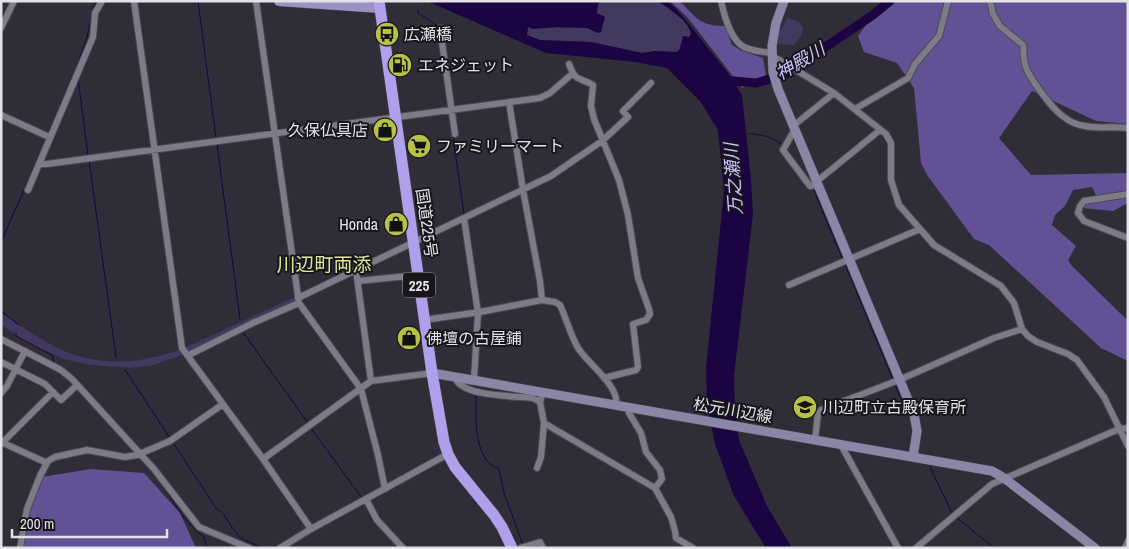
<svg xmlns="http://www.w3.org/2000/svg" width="1129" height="549" viewBox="0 0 1129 549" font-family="'Archivo Narrow','Noto Sans JP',sans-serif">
	<rect width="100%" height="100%" fill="#2f2d38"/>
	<path fill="#423960" d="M601 1H659C669 10 689 20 691 34L689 37 683 36 680 49 677 52 655 51 642 53 591 42 540 40 527 35 528 27 587 28 598 33 603 15 597 14C596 10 597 5 601 1Z
		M788 18 798 21 803 27 802 34 794 45 778 44 779 32Z
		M295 297V301L185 354 153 365 132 368 91 365 63 359 27 342 1 325V313C22 326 42 341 64 351 103 367 144 363 182 349Z"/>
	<path fill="#625194" d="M670 1H680C696 18 700 26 726 26L732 45 740 50 763 58 766 76 742 88 688 18Z
		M883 1H1128V124L1096 121 1032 91 999 138 1031 175 1128 173V203L1113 211 1083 208 1084 203 1096 195 1092 187 1073 190 1065 206 1055 215 1052 225 1076 246 1068 260 1072 266 1126 319 1128 318V361L1101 348 989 245 974 239 927 175 921 163 914 88 897 63 864 52 858 36Z
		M91 469 144 473 180 513 196 548H22L35 478Z"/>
	<path fill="#1c0341" d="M427 1H601L598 4 597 13 605 17 601 32 598 33 587 28 558 27 533 29 528 27 527 35 540 40 591 42 642 53 655 51 677 52 680 49 683 36 689 37 691 34C689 20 669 10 659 1H668L680 13 728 73 742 95 751 180 753 214 734 376 735 411 739 440 767 506 792 548H766L734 496 715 444 707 405 706 368 724 191 718 130 700 101 667 68 636 62 546 53Z"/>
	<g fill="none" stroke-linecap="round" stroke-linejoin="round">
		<path stroke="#1c0341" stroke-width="1" d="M198 1 216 138
			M424 3 425 1
			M418 10V13L438 26
			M77 65 87 38 93 7 97 1
			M78 78 88 156
			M48 134 77 66
			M746 134C758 133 774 137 784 146
			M453 136 464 214
			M217 144 240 319
			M787 148 793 158
			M89 160 116 357
			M813 188 843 260
			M1 242 47 138
			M845 264 893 380
			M1 311 19 325
			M242 331 308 423
			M16 333V336L52 355 54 362
			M125 370 170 438
			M895 384 907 413
			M476 390 477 385
			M476 394C476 416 474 440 486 460 489 464 495 467 499 469L504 493 523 545
			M86 399 108 423
			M310 427 362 498
			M121 437 135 453
			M172 441 216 508C227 515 230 527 239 536 243 541 253 542 260 548
			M139 458C146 466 154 473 160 482 174 501 184 523 204 537L207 548
			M930 467 952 513
			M956 517 994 548"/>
		<path stroke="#1c0341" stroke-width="9" d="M723 80 756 83 784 75 873 15 890 1"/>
		<g stroke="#4c4a54" stroke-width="8">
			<path id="street" d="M134 1 182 348 263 459 311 529
				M256 1 299 303 361 389 378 455 385 489
				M721 1C724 15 731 40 744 47 752 51 763 52 772 53
				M990 1 993 14 1000 26 1023 45C1024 51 1023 58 1025 64 1028 77 1053 110 1064 117 1070 122 1078 125 1085 126 1099 129 1113 126 1128 128
				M1 28 14 1
				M440 28 455 134
				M771 55 834 93 886 134 891 143V180L899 205 934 245 1001 286 1014 303 1022 329 1028 336 1037 342 1068 354 1077 360 1104 397 1128 446
				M569 64C576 83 578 76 593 85L591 106 594 119 619 180 628 215 638 278 649 309 650 314 646 320 633 324 638 367 636 370 604 378
				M509 102 523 190 540 281 542 300
				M855 109 908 78 915 64 939 36 948 1
				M1 115 49 137
				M793 126 834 93
				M795 129 783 150 810 186 817 185
				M39 164H47L540 98 550 93 572 74
				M816 182 880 130
				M28 190 93 37 95 13 102 1
				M1128 194 1084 201 1080 206 1078 213 1084 221 1128 238
				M464 218 478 313 474 380
				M356 270 371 381
				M358 281 418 275
				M789 285 920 229
				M298 298 551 176 602 141 628 117 623 111 651 83
				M424 320 480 312 542 300 555 302 560 305C566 318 571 336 578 348 587 363 620 386 616 405
				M1 339 61 370 72 379 154 469 199 527 249 548
				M189 355 255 322 299 303
				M1 362 45 384 61 400 77 385
				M455 377C460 397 516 396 533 398L540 402
				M543 392 540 402 544 423 655 488 671 517 675 531 676 538 693 548
				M1 393 7 386 25 351
				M628 407 629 413 641 433 646 452 660 470 662 479 655 488
				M815 440 818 413 821 410 899 380 994 338 1022 329
				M1 442 47 463
				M3 442 53 392
				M841 445 898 548
				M263 459 371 381 432 373
				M537 468 541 457 544 423
				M366 499 377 520 403 548
				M20 548 27 509 40 476 48 461 55 457 87 450 125 457 137 455 170 441 223 404
				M280 548 311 529 448 454
				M520 548 540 542 543 548
				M916 548 992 484 1119 429 1128 428
				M1125 548 1128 541"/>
		</g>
		<g stroke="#4c4a54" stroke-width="10">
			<path id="secondary" d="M784 1 776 23 772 46 773 72 778 89 914 414 917 431 913 457
				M432 373 992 471 1004 478 1095 548"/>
		</g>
		<g stroke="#4c4a54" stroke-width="11">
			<path id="primary" d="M279 1 380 8"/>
		</g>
		<g stroke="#4c4a54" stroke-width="12">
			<path id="highway" d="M379 1 432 373 444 442 448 454 455 467 494 515 502 527 512 548"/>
		</g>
		<use href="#street" stroke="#7d7b88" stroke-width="6"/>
		<use href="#secondary" stroke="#8c86a6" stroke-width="9"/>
		<use href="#primary" stroke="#9c91c3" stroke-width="10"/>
		<use href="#highway" stroke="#b0a0eb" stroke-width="11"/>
	</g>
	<defs>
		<g id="bus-disc" transform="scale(1.25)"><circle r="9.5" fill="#b8c147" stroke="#17161b"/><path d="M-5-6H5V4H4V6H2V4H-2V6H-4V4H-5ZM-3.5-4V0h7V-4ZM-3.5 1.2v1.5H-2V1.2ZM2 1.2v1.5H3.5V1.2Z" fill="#111"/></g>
		<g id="fuel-disc" transform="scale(1.25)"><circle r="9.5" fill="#b8c147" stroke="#17161b"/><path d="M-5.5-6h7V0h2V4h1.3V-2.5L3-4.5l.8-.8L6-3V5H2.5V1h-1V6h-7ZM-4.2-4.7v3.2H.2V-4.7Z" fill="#111"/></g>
		<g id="shop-disc" transform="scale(1.25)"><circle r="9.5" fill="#b8c147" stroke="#17161b"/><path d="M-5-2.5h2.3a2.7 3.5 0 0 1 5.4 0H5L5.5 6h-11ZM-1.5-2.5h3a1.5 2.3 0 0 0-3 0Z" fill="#111"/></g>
		<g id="supermarket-disc" transform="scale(1.25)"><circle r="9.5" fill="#b8c147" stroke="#17161b"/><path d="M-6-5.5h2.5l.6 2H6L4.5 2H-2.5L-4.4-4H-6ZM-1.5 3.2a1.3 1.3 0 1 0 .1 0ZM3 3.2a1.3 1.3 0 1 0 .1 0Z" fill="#111"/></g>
		<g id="school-disc" transform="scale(1.25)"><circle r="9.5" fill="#b8c147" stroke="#17161b"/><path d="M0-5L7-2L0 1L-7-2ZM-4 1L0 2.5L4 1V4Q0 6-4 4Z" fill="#111"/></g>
	</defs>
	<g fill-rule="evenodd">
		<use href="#bus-disc" x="387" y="34"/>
		<use href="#fuel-disc" x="400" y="65"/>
		<use href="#shop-disc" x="385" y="130"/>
		<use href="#supermarket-disc" x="419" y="146"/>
		<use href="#shop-disc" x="396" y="224"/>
		<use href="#shop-disc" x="409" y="338"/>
		<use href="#school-disc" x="805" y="407"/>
	</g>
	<g text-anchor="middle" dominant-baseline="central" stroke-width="4" stroke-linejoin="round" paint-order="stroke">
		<rect fill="#17161b" stroke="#a6a5ab" stroke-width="1" x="403" y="272.5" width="32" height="25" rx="4"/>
		<g font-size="15" font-weight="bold" fill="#e3e2e9">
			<text x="419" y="285">225</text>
		</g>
		<g font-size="16" fill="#e3e2e9" stroke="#17161b" text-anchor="start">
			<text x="404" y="34">広瀬橋</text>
			<text x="418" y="65">エネジェット</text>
			<text x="368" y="130" text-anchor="end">久保仏具店</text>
			<text x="436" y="146">ファミリーマート</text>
			<text x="378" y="224" text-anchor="end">Honda</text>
			<text x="426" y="338">佛壇の古屋鋪</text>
			<text x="822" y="407">川辺町立古殿保育所</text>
		</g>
		<g font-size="16" fill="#e3e2e9" stroke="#17161b">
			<text transform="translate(427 223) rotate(82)">国道225号</text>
			<text transform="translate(733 410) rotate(10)">松元川辺線</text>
		</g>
		<g font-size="18" font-style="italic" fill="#cec2fd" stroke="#17161b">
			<text transform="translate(800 61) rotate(-31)">神殿川</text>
			<text transform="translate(733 179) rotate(-94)">万之瀬川</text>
		</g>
		<g font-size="19" fill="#dfe799" stroke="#17161b">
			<text x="324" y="264">川辺町両添</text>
		</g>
	</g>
	<rect width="1129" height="549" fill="none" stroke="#e3e2e9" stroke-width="5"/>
	<path d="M12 529v8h155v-8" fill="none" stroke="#e3e2e9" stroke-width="2.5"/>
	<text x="20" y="529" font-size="15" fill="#e3e2e9" stroke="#17161b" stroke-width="4" paint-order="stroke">200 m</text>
</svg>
